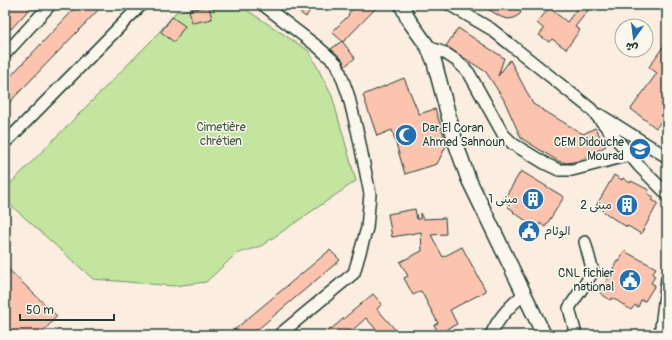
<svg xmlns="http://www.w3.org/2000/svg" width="672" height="340" viewBox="0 0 672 340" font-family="Pangolin,'Playpen Sans Arabic',sans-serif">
	<rect width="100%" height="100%" fill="#fbede0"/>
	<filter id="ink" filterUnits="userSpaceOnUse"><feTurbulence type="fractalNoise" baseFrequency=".025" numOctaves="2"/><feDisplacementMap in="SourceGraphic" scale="8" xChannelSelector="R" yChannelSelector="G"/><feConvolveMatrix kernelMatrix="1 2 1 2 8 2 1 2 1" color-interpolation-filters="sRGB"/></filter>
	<g filter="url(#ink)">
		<path fill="#c3e59f" stroke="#71916a" d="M208 5H239L309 51 332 96 356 181 261 246 236 254 206 282 174 286 93 279 5 200V189L154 38 176 12Z"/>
		<path fill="#fcc4af" stroke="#1f3d34" d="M5 5H33L11 29 5 23Z
			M78 5H103L5 107V82Z
			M289 5H313L306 17Z
			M356 5H379L343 42 332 32 349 15 348 14Z
			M481 5H523L520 14 514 18 508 19 501 17Z
			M580 5H583L589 9 575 27 580 30 566 49 552 39 549 42 539 35 544 29 537 23 549 8 567 22Z
			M209 6 212 19 192 23 189 10Z
			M172 17 185 26 174 42 161 32Z
			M458 28 504 58 498 76 510 60 533 104 583 134 595 128 606 146 579 161 567 163 558 161 521 138 504 100 486 72 446 46Z
			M342 41 355 58 345 66 342 59 331 49Z
			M667 41V114L656 128 631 109 657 73 649 67Z
			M404 78 419 114 435 109 447 144 437 164 405 174 392 130 377 136 363 95Z
			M521 171 564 197 545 227 540 223 539 226 532 222 531 224 513 212 514 211 508 207 510 205 503 201Z
			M614 175 622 180 623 178 630 183 631 181 649 190 648 194 654 197 652 200 658 203 641 234 628 226 627 227 614 219 596 206Z
			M415 209 417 219H420V213L423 219 445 218 446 234 431 235 443 257 462 247 486 291 450 310 457 324 439 333 434 325 438 323 421 291 413 295 404 278 408 276 400 262 422 251 421 232 392 237 388 214Z
			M330 250 340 260 251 335H228Z
			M624 251 656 268 652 274 655 276 651 283 655 285 645 301 641 300 638 307 635 305 631 310 613 298 610 300 600 293 617 261 619 262Z
			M5 266 57 316 40 335H10L5 330Z
			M373 294 382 304 377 309 400 335H381L366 318 347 335H324Z"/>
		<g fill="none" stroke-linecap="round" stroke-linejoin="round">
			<g stroke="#1f3d34" stroke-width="14">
				<path id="minor" d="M263 5 318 47 337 64 348 94 358 134 370 194 367 228 354 273 279 335
					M450 5 491 29 591 109 639 166 667 194
					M428 47 445 53 457 61 469 73 503 134 513 144 546 164 559 170H572L630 155
					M5 54 50 5
					M600 115 667 157
					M8 140 141 5
					M491 335C498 318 510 306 524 294
					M576 335 569 308 593 272 585 242
					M660 335 667 278"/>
			</g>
			<g stroke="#1f3d34" stroke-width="17">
				<path id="tertiary" d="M402 5 408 19 428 47 434 61 456 144 468 178 544 335"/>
			</g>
			<use href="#minor" stroke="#fbf7ec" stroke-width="11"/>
			<use href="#tertiary" stroke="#fbf7ec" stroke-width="14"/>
		</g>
	</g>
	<defs>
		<g id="mosque-disc" transform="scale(1.15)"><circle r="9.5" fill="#1f6fb2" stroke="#fbf7ec"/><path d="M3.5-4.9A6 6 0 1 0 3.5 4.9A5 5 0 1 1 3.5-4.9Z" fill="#fff"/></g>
		<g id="school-disc" transform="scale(1.15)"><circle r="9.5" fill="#1f6fb2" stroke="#fbf7ec"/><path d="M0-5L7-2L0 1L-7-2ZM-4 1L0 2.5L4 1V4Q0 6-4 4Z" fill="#fff"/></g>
		<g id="building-disc" transform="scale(1.15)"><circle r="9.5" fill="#1f6fb2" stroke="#fbf7ec"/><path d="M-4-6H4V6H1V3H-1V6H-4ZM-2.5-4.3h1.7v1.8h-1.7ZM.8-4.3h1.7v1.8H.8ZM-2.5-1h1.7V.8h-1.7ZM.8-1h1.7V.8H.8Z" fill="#fff"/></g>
		<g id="civic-disc" transform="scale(1.15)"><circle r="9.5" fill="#1f6fb2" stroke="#fbf7ec"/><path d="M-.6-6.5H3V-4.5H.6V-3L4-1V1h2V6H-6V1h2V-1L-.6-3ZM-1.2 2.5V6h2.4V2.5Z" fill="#fff"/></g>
	</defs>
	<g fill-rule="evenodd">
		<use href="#mosque-disc" x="406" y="135"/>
		<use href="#school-disc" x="640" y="149"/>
		<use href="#building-disc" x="533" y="199"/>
		<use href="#building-disc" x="627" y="205"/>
		<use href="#civic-disc" x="529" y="231"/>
		<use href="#civic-disc" x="630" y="280"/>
	</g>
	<g text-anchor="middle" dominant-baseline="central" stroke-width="3" stroke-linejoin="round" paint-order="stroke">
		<g font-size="12" fill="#405f49" stroke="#fbf7ec">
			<text x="221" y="127">Cimetière<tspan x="221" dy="14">chrétien</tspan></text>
		</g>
		<g font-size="12" fill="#1f3d34" stroke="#fbf7ec" text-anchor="end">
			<text x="422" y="128" text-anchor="start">Dar El Coran<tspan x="422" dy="14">Ahmed Sahnoun</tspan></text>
			<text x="624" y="142">CEM Didouche<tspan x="624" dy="14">Mourad</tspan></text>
			<text x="518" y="199">مبنى 1</text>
			<text x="612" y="205">مبنى 2</text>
			<text x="544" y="231" text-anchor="start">الوئام</text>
			<text x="614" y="273">CNL fichier<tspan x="614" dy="14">national</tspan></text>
		</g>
	</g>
	<rect width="672" height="340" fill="none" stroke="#fbf7ec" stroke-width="20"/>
	<rect x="10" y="10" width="652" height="320" fill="none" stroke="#1f3d34" stroke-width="1.5" filter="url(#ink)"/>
	<g transform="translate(634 38) rotate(194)"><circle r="19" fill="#fbf7ec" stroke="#a3ada2"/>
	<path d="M0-3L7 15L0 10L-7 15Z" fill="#1f6fb2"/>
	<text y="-6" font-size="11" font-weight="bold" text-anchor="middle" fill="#1f3d34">ش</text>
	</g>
	<path d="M20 314v6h94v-6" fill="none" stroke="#1f3d34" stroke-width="2"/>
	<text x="26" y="314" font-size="12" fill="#1f3d34" stroke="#fbf7ec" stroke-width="3" paint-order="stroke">50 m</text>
</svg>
